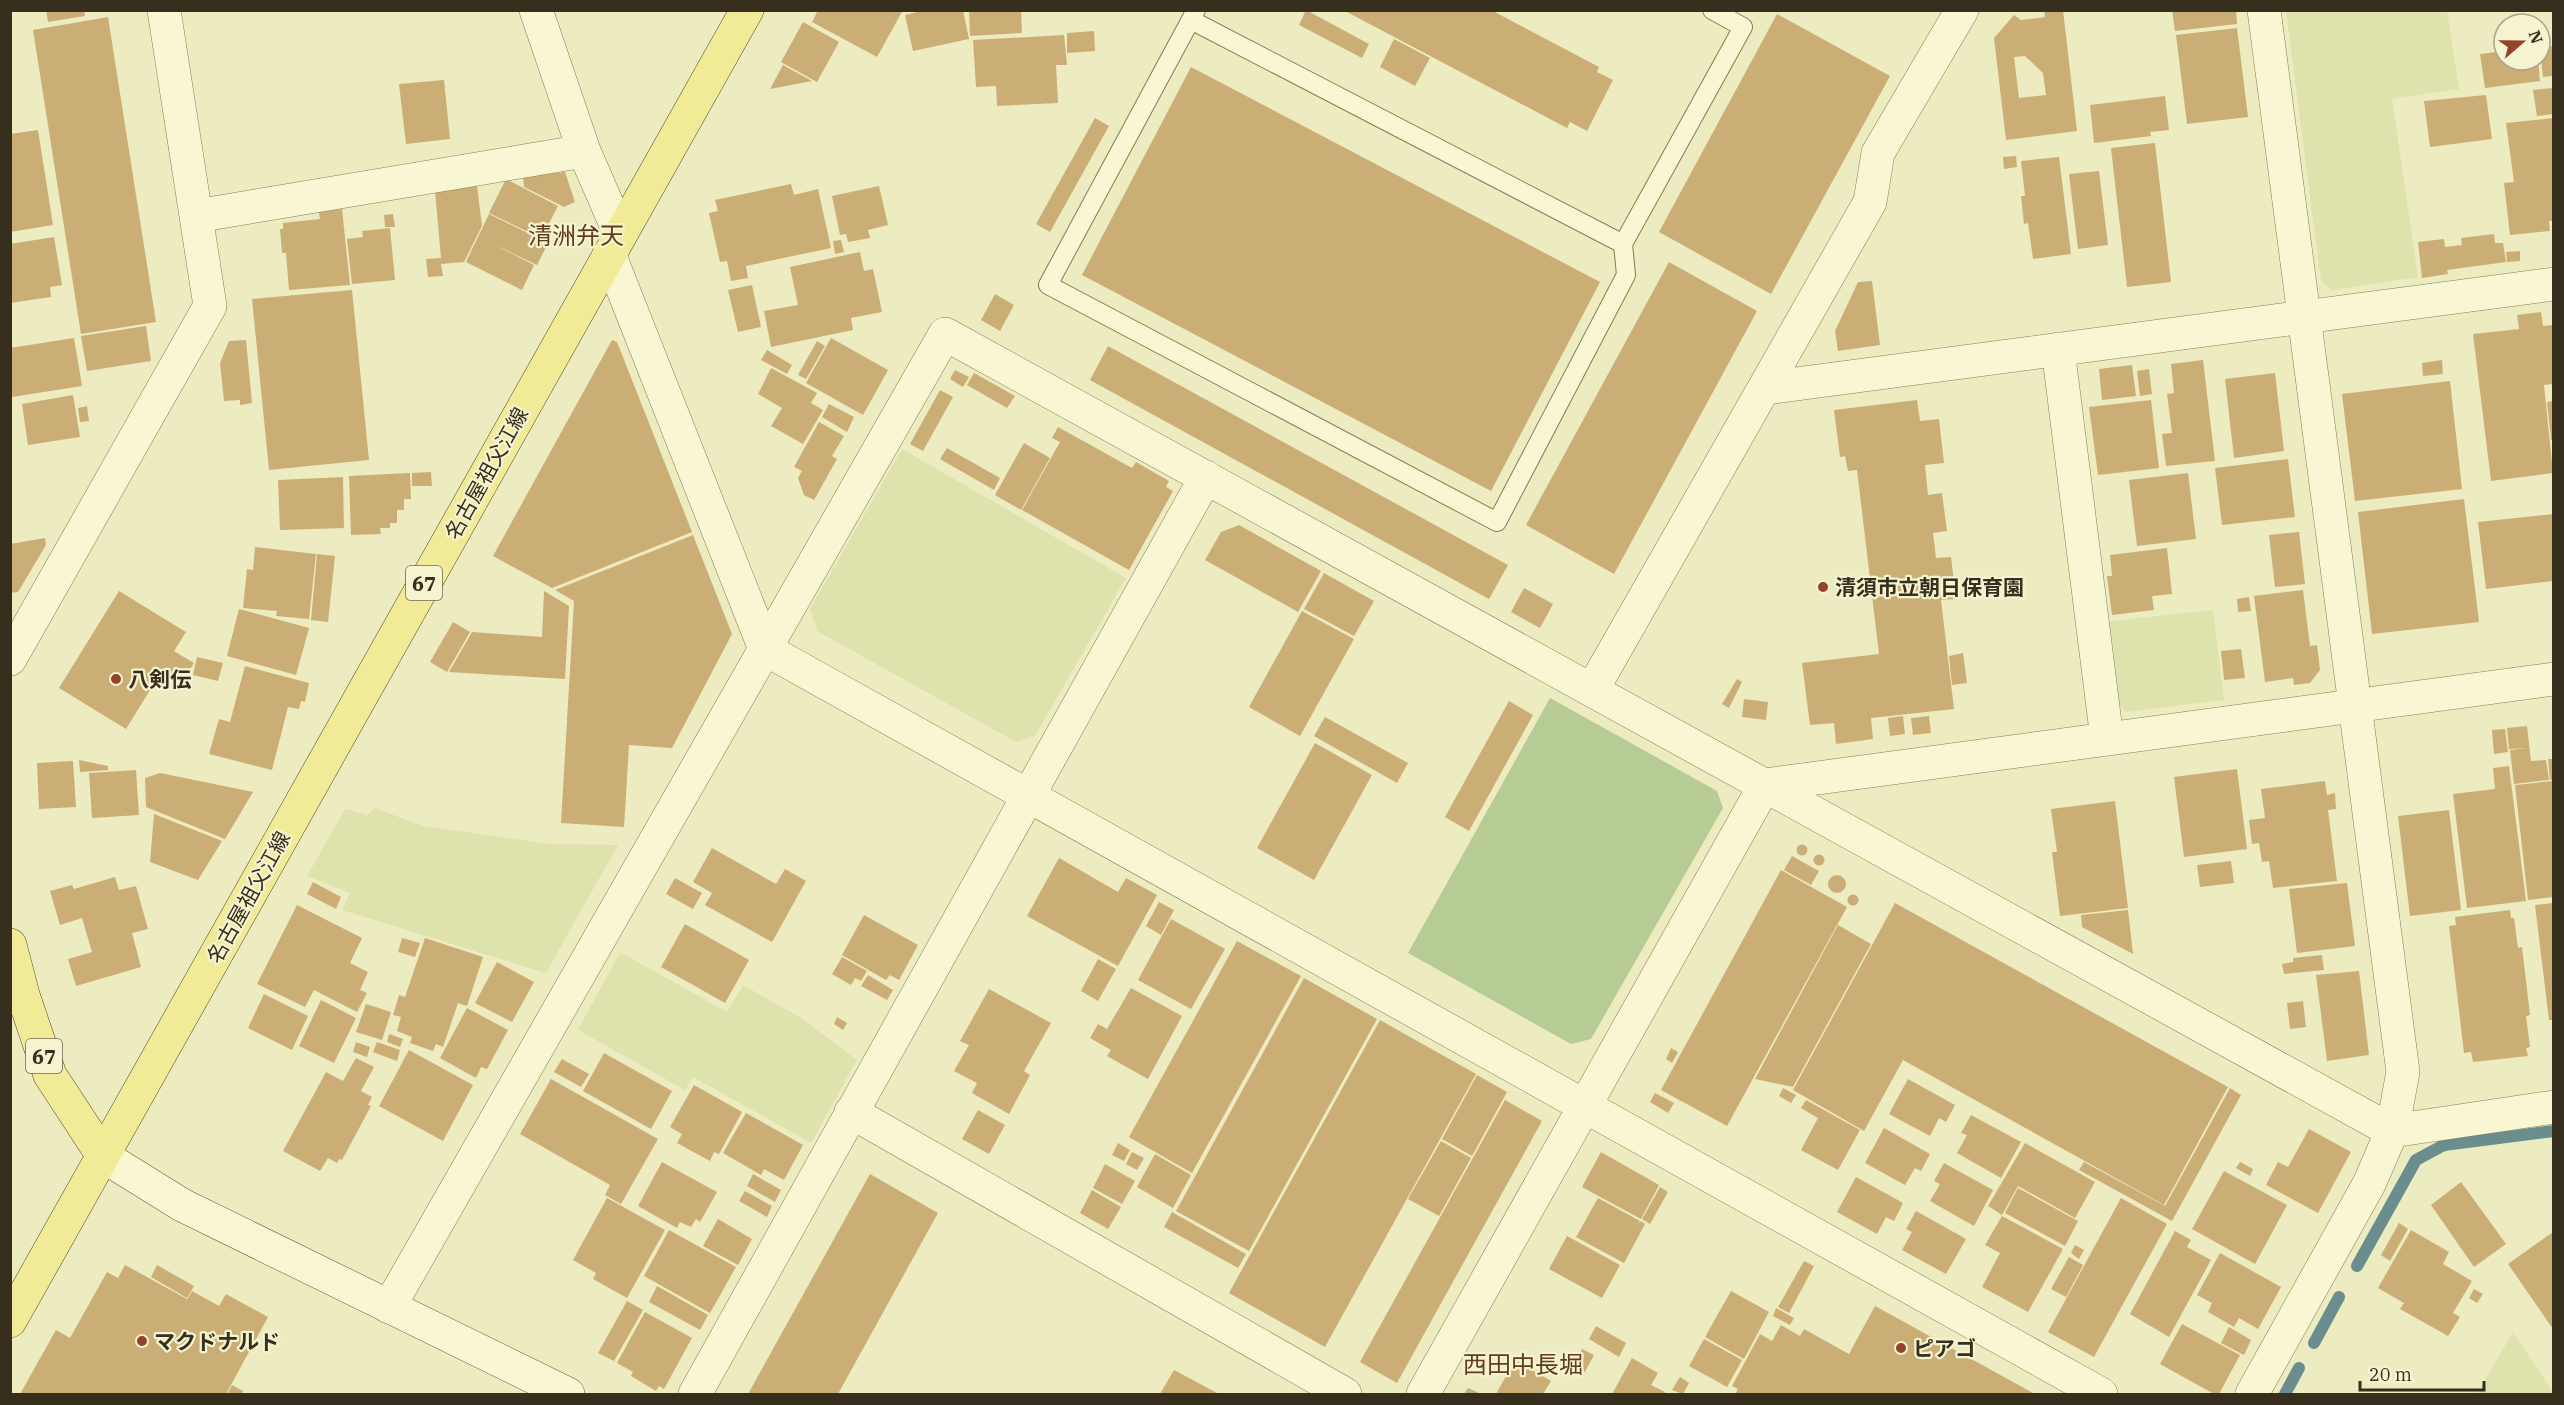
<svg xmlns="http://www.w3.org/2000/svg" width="2564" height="1405" viewBox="0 0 2564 1405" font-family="'IBM Plex Serif','Noto Sans JP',serif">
	<rect width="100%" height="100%" fill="#edebc0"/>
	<path fill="#dee3ae" d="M2286 11H2447L2459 89 2392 99 2418 277 2333 290 2321 281Z
		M902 449 1126 578 1035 736 1016 742 817 631 810 609Z
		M2213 610 2224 700 2126 712 2114 699 2105 622Z
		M374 808 424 826 550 844 618 845 546 973 342 910 350 893 307 876 345 809 368 815Z
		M620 952 727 1012 743 985 801 1018 857 1060 811 1143 693 1077 685 1090 578 1030Z
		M2513 1332 2553 1392V1394H2477Z"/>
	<path fill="#b7cb94" d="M1550 698 1717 791 1723 808 1591 1039 1571 1044 1408 953Z"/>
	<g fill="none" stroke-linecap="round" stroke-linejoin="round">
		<path stroke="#6a8d8d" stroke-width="12" d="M2357 1266 2416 1160 2444 1145 2554 1131
			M2314 1343 2339 1297
			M2285 1394 2299 1368"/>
	</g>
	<path fill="#cbae76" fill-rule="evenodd" d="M46 10H84L85 16 48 22Z
		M818 10H903L877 57 812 22Z
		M925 10H963L969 39 913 51 905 15Z
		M969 10H1021L1022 33 970 36Z
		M1306 10 1369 44 1362 58 1299 25Z
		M1343 10H1491L1599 67 1597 72 1613 80 1587 131 1570 122 1567 128Z
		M2044 10H2063L2077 131 2006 140 1994 38 2014 15 2021 20 2045 17ZM2025 56 2043 73 2046 95 2019 98 2014 57Z
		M2172 10H2236L2237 24 2175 31Z
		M1777 14 1890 76 1771 294 1659 232Z
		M108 17 156 322 81 334 33 30Z
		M803 22 839 42 817 82 781 62Z
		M2237 28 2248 117 2187 124 2176 35Z
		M1094 31 1095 51 1067 53V33Z
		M1064 35 1067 65H1056L1058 103 997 106 996 86 976 87 973 40Z
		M1394 39 1430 58 1415 86 1380 67Z
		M2553 46V76L2543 77 2540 47Z
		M2504 51V60H2538L2540 81 2485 88 2480 54Z
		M783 65 812 81 770 89Z
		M1191 67 1600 282 1491 491 1082 275Z
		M444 80 450 139 406 144 399 84Z
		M2553 88V114L2537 116 2533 90Z
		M2486 95 2492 139 2430 147 2424 101Z
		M2165 96 2169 130 2150 132 2151 136 2094 143 2090 105Z
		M1095 118 1109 126 1050 232 1036 224Z
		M2553 118V221H2549L2550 231 2510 235 2504 183 2514 182 2506 123Z
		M38 130 53 225 10 232V134Z
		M2155 143 2171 282 2127 287 2111 148Z
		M2016 156 2017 167 2004 169 2003 157Z
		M2059 157 2071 254 2033 259 2028 223 2024 224 2021 196H2025L2021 161Z
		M2099 171 2108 245 2078 249 2069 174Z
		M565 172 575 202 564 207 524 187 523 176Z
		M506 179 558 206 541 238 489 213Z
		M791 184 794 195 818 189 831 248 746 266 748 278 731 281 727 261 720 262 709 213 718 211 715 200Z
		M477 186 482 226 464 262 441 264 443 276 428 277 426 259 441 258 435 190Z
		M879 186 888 225 868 230 870 238 848 242 846 234 840 235 832 196Z
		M342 209 350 285 289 290 286 253H282L280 229H283V223L320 219 319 212Z
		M393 214 395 227H385L384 215Z
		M489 214 548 243 537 265 493 244 534 265 522 290 466 262Z
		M390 228 395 280 352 284 347 239 363 237 362 231Z
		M2494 234 2495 243H2503L2506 262 2447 270 2448 274 2422 278 2418 242 2444 239 2445 247 2462 245 2461 238Z
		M54 237 62 285 50 287 51 297 10 303V244Z
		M841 240 844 252 835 254 833 241Z
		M2520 251V261L2507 262 2506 252Z
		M860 252 864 271 873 269 882 312 851 318 853 330 771 347 764 311 798 305 790 267Z
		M1669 262 1757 311 1614 574 1526 525Z
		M1872 281 1880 345 1838 351 1835 331 1858 282Z
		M752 285 761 327 738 332 728 290Z
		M352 290 369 460 269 470 252 299Z
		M995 294 1014 305 1000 331 981 320Z
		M2541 312 2543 326 2553 325V384L2544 385 2553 473 2491 481 2473 334 2519 329 2517 315Z
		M146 326 151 361 87 371 81 336Z
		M74 338 82 386 12 397 10 348Z
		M831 338 888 370 863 415 806 383Z
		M246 340 252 403 240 405V400L224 401 220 363 229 341Z
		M612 340 617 342 692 532 552 588 493 556Z
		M817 341 825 346 806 379 798 375Z
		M1108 346 1508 565 1489 599 1090 380Z
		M767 350 792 365 787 374 761 360Z
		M2203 360 2215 461 2166 466 2162 434 2172 433 2167 394 2174 393 2171 364Z
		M2442 360 2443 374 2423 376 2422 363Z
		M2132 365 2136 396 2102 400 2099 369Z
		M771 368 817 393 811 403 823 410 803 444 771 426 782 408 758 394Z
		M2149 369 2152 394 2140 396 2137 371Z
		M955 370 969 377 963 387 950 379Z
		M974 373 1015 396 1007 408 967 385Z
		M2275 373 2284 451 2234 458 2225 379Z
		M2450 381 2462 489 2355 501 2342 394Z
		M940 390 953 397 923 451 910 444Z
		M73 395 80 437 28 445 22 404Z
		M1917 400 1920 421 1939 419 1944 463 1925 465 1928 495 1942 493 1947 531 1933 533 1936 558 1951 557 1956 599 1941 600 1954 709 1871 718 1873 739 1836 744 1834 723 1810 725 1802 663 1879 654 1857 470 1848 471 1845 456 1840 457 1834 410Z
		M2151 400 2159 468 2098 475 2089 407Z
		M2553 401V440H2551L2547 402Z
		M829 404 854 417 847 432 822 417Z
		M87 406 89 421 80 422 78 408Z
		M819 422 844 436 832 456 837 459 814 500 804 495 798 478 802 471 794 467Z
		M1058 427 1132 468 1136 462 1169 481 1166 487 1173 491 1129 570 1022 510 1060 442 1052 438Z
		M1024 443 1050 458 1021 510 995 495Z
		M947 448 1000 478 994 490 940 459Z
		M2288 459 2295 517 2222 525 2215 468Z
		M431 472 432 486H412V473Z
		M410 473 411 499H404V510H397V523H390V528H380L381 534 351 535 349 476Z
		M2188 473 2196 539 2137 546 2129 480Z
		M343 477 344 528 280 530 278 480Z
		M2464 499 2479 622 2372 634 2358 512Z
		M2553 514V581L2486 589 2478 522Z
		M1239 525 1321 571 1298 612 1205 560 1221 532Z
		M2299 532 2305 584 2275 587 2269 535Z
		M693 535 732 634 672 748 629 745 624 827 561 823 574 601 555 590Z
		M45 538 46 545 18 592 10 593V544Z
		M255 547 316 554 309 619 276 616 277 611 243 608 247 569 253 570Z
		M2167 548 2172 594 2152 596 2154 610 2112 615 2107 576H2112L2110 555Z
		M317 554 335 556 328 622 311 620Z
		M1324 573 1374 601 1354 636 1304 609Z
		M1524 588 1553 604 1540 628 1511 612Z
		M2303 590 2310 646 2317 645 2320 670 2310 683 2294 685 2293 678 2265 682 2254 596Z
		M119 591 186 632 174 651 194 663 183 681 163 669 126 729 59 688Z
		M544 591 569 606 565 679 449 672 472 632 542 637Z
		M2249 597 2251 611 2238 612 2237 599Z
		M239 609 309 628 296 675 227 656Z
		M1302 611 1354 639 1300 736 1249 707Z
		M453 622 470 632 447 672 430 662Z
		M2241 649 2245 678 2224 680 2221 651Z
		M1963 653 1967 683 1952 685 1949 656Z
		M197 657 223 663 218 681 193 675Z
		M245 666 309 683 305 702 301 701 299 709 288 707 272 770 209 754 219 719 230 722Z
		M1737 679 1742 682 1729 708 1722 704Z
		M1744 699 1768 702 1766 720 1742 717Z
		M1509 701 1533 715 1469 831 1445 817Z
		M1903 716 1905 734 1890 736 1888 718Z
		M1929 716 1931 733 1913 735 1911 718Z
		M1325 717 1408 763 1397 783 1314 736Z
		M2527 726 2531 761 2546 760 2549 780 2514 784 2510 750 2526 748 2509 749 2507 728Z
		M2505 729 2508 752 2494 754 2492 730Z
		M1315 743 1372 775 1314 880 1257 848Z
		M2548 759H2553V780H2550Z
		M79 760 108 766V770L80 772Z
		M73 761 76 807 39 809 37 763Z
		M2509 766 2526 901 2467 908 2453 794 2495 789 2493 768Z
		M2237 769 2247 849 2184 857 2174 777Z
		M136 770 139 815 92 818 89 773Z
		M160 773 253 792 225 839 146 807 145 778Z
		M2325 781 2327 795 2335 793 2336 809 2328 810 2337 881 2273 888 2269 861 2262 862 2259 843 2252 844 2249 820 2265 818 2261 789Z
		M2553 781V897L2528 900 2515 785Z
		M2115 801 2128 908 2060 916 2052 852H2057L2051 809Z
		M2449 810 2461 910 2410 916 2398 816Z
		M154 814 222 841 198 880 150 862Z
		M1796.5 850a5.5 5.5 0 1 1 11 0a5.5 5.5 0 1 1-11 0Z
		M712 848 776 884 785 869 806 881 772 942 705 905 712 893 693 882Z
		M1813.5 860a5.5 5.5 0 1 1 11 0a5.5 5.5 0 1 1-11 0Z
		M1792 856 1819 871 1811 885 1784 870Z
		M1059 858 1118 892 1126 878 1157 895 1118 966 1027 916Z
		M2231 861 2234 883 2200 887 2197 865Z
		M1781 870 1847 907 1727 1126 1661 1090Z
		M1828 884a9 9 0 1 1 18 0a9 9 0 1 1-18 0Z
		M115 877 119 890 136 886 148 929 132 933 141 967 76 986 68 959 92 952 82 918 60 925 50 891 72 885 74 889Z
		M675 878 702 893 693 909 666 894Z
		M313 882 341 897 336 909 307 894Z
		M2347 883 2355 946 2297 953 2289 889Z
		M1847.5 900a5.5 5.5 0 1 1 11 0a5.5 5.5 0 1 1-11 0Z
		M1159 902 1174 910 1161 935 1146 926Z
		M1895 903 2228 1087 2164 1205 1903 1060 1864 1131 1793 1090Z
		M2553 903V1020H2549L2535 905Z
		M297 905 362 938 350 963 368 972 360 990 367 993 357 1012 314 990 305 1007 257 984Z
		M2128 910 2133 954 2082 927 2081 915Z
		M2510 910 2511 918H2514L2518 948 2522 947 2530 1015 2526 1016 2530 1047 2526 1048 2528 1056 2473 1062 2471 1052 2464 1053 2449 926 2456 925 2455 917Z
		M864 915 918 945 899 980 890 975 886 980 842 955Z
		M1171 919 1225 949 1191 1009 1138 980Z
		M685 924 749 960 725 1003 661 967Z
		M1838 925 1871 944 1793 1087 1755 1079Z
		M402 938 420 943 415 957 398 952Z
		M425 938 483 957 467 1006 458 1003 443 1047 436 1044 433 1051 410 1043 412 1037 397 1031 401 1017 393 1015 399 995 405 997Z
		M1237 941 1301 976 1192 1173 1129 1137Z
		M2322 955 2324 970 2284 974 2282 964 2293 962V958Z
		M842 957 867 971 861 981 855 978 851 985 832 974Z
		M1098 959 1116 969 1098 1001 1081 991Z
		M497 962 534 982 512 1022 475 1003Z
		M2359 971 2369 1055 2327 1061 2316 975Z
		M868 975 893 990 887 1000 861 986Z
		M1304 978 1377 1019 1249 1251 1176 1211Z
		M1131 988 1182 1016 1148 1079 1107 1056 1111 1050 1090 1038 1098 1024 1107 1029Z
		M989 989 1051 1023 1024 1071 1030 1075 1009 1114 972 1093 977 1083 954 1071 969 1045 960 1041Z
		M264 994 308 1016 292 1050 248 1028Z
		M321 1000 356 1018 334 1063 299 1046Z
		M2303 1001 2306 1027 2290 1029 2287 1003Z
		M366 1004 391 1012 382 1040 356 1032Z
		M467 1008 508 1030 487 1069 481 1067 476 1078 440 1058Z
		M837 1017 847 1023 843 1030 834 1024Z
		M1380 1020 1476 1074 1325 1347 1229 1293Z
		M389 1034 403 1039 400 1047 387 1042Z
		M356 1042 370 1047 367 1057 353 1052Z
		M377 1042 400 1050 397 1061 373 1052Z
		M1671 1048 1678 1052 1672 1063 1666 1059Z
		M409 1050 473 1085 443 1141 379 1106Z
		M604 1053 672 1091 651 1129 583 1091Z
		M356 1058 374 1067 361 1091 372 1097 368 1105 371 1106 342 1160 339 1159 337 1163 328 1158 320 1171 283 1151 326 1072 343 1081Z
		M562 1059 589 1074 581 1087 554 1072Z
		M1477 1075 1507 1092 1472 1156 1442 1139Z
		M551 1079 658 1139 621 1204 605 1195 610 1185 520 1134Z
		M1908 1079 1955 1105 1946 1122 1939 1118 1930 1136 1889 1114Z
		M694 1085 742 1112 719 1154 714 1152 710 1161 677 1143 682 1134 670 1127Z
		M1783 1088 1796 1095 1791 1103 1779 1096Z
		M2230 1088 2241 1095 2172 1221 2079 1170 2084 1162 2165 1206Z
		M1655 1093 1674 1103 1668 1113 1650 1102Z
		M1505 1100 1542 1121 1397 1383 1360 1362Z
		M1806 1100 1860 1130 1838 1170 1801 1150 1818 1118 1801 1108Z
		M978 1110 1005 1125 989 1154 962 1139Z
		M746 1113 803 1145 784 1180 764 1169 761 1175 723 1153Z
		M1971 1115 2021 1142 2001 1178 1957 1153 1967 1135 1961 1133Z
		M1884 1128 1930 1154 1921 1171 1915 1168 1905 1185 1865 1163Z
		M2309 1129 2351 1152 2318 1213 2266 1185 2278 1162 2288 1167Z
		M1441 1141 1471 1158 1439 1216 1408 1199Z
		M1118 1143 1130 1150 1124 1161 1112 1155Z
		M2025 1143 2095 1182 2075 1218 2018 1186 2002 1215 1988 1206Z
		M1132 1152 1144 1158 1137 1170 1126 1164Z
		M1601 1152 1659 1185 1641 1219 1582 1187Z
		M1155 1154 1191 1175 1173 1208 1137 1187Z
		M662 1162 717 1192 700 1222 696 1219 691 1227 680 1222 677 1228 638 1206Z
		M2240 1162 2253 1169 2250 1176 2236 1168Z
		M1944 1163 1993 1190 1974 1226 1930 1201 1940 1184 1934 1181Z
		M1105 1164 1135 1181 1122 1204 1093 1188Z
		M2224 1171 2287 1205 2255 1264 2192 1229Z
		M753 1174 781 1190 775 1202 747 1186Z
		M870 1174 938 1213 838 1394H748Z
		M1856 1177 1903 1203 1894 1221 1886 1217 1877 1234 1837 1212Z
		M2461 1182 2506 1244 2474 1267 2431 1205Z
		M1660 1187 1668 1192 1650 1224 1642 1219Z
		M2018 1188 2078 1221 2065 1246 2005 1213Z
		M1092 1190 1121 1207 1108 1229 1080 1213Z
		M745 1191 772 1206 767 1217 739 1201Z
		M607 1198 665 1230 627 1298 593 1279 596 1273 573 1260Z
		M1598 1198 1640 1221 1638 1224 1641 1221 1645 1224 1624 1263 1576 1237Z
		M2121 1198 2167 1224 2094 1357 2048 1332Z
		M1916 1211 1966 1239 1946 1274 1902 1250 1912 1232 1906 1229Z
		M1172 1212 1246 1254 1238 1268 1164 1227Z
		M2002 1216 2063 1249 2028 1312 1982 1287 2000 1253 1985 1245Z
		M718 1219 752 1239 738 1265 703 1246Z
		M2399 1223 2408 1229 2390 1261 2381 1255Z
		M669 1230 736 1267 710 1313 644 1276Z
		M2411 1230 2449 1252 2443 1264 2472 1281 2453 1313 2460 1317 2448 1336 2400 1309 2404 1303 2378 1288Z
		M2175 1231 2191 1240 2187 1247 2211 1260 2169 1337 2130 1314Z
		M2553 1232V1329L2508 1264Z
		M1567 1236 1620 1265 1602 1298 1549 1269Z
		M2075 1245 2084 1250 2079 1259 2071 1253Z
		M2220 1253 2281 1287 2258 1329 2239 1318 2234 1327 2208 1312 2212 1303 2197 1295Z
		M2069 1257 2083 1265 2066 1297 2051 1289Z
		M1804 1261 1814 1266 1789 1313 1778 1307Z
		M125 1265 187 1299 185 1303 192 1291 219 1306 226 1294 268 1317 226 1394H20L56 1330 70 1338 107 1272 118 1278Z
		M157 1265 194 1286 187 1298 151 1277Z
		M657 1286 708 1315 700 1330 649 1302Z
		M2474 1289 2483 1294 2477 1303 2469 1298Z
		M1731 1291 1769 1312 1744 1359 1705 1337Z
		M627 1301 643 1310 614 1361 598 1353Z
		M1875 1306 2035 1394H1735L1738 1389 1732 1386 1760 1334 1772 1341 1781 1325 1800 1336 1804 1329 1849 1354Z
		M1776 1308 1794 1318 1790 1325 1773 1316Z
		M645 1312 692 1338 664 1389 659 1386 656 1391 631 1376 633 1372 617 1363Z
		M2182 1324 2240 1355 2219 1394H2214L2160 1364Z
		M1596 1326 1626 1343 1619 1357 1589 1339Z
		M2229 1327 2251 1340 2244 1355 2221 1343Z
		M1704 1339 1742 1360 1727 1387 1689 1366Z
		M1582 1349 1594 1355 1585 1372 1572 1365Z
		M1632 1358 1658 1373 1651 1385 1665 1392 1664 1394H1612Z
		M1515 1360 1551 1381 1543 1394H1496Z
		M1174 1370 1219 1394H1160Z
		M1680 1377 1689 1383 1683 1394 1672 1390Z
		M232 1385 243 1391 242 1394H227Z
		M1468 1388 1481 1394H1464Z"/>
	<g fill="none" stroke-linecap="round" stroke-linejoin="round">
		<g stroke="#867c58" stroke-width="20">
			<path id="lane" d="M1196 10 1048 285 1497 522 1626 275 1623 244
				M1191 20 1623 244 1743 27 1712 10"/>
		</g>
		<g stroke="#867c58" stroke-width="34">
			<path id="street" d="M536 10 584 151 620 234
				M196 216 584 151
				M609 254 765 649 2101 1394
				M2058 349 2107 739
				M1765 388 2554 284
				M10 659 210 306 164 10
				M1592 690 1870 202 1878 153 1962 10
				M1765 785 2554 679
				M851 1112 1345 1394
				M389 1307 945 334 2392 1131 2554 1107
				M695 1394C864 1088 1037 784 1206 477
				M1423 1394 1765 785
				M2252 1394 2369 1184 2392 1131 2403 1072 2264 10"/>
		</g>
		<g stroke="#685c3c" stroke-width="34">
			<path id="secondary" d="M103 1156 182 1205 568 1394"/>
		</g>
		<g stroke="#54482d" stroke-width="34">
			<path id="primary" d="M10 945 23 995 50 1075 103 1156
				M10 1321 747 10"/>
		</g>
		<use href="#lane" stroke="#f8f6d3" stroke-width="18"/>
		<use href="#street" stroke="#f8f6d3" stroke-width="33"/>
		<use href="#secondary" stroke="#f8f6d3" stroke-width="33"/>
		<use href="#primary" stroke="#f1eb98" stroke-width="33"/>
	</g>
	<g fill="#944229" stroke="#f5f3d0" stroke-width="2">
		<circle cx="1823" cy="587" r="6"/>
		<circle cx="116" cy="679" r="6"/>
		<circle cx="142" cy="1341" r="6"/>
		<circle cx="1901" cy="1348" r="6"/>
	</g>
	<g text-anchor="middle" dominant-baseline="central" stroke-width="4.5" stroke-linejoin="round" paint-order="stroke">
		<g fill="#f5f3d0" stroke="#6f6a53" stroke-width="1.5">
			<rect x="406" y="566" width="36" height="34" rx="4.5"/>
			<rect x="26" y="1039" width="36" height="34" rx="4.5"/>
		</g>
		<g font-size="20" font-weight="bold" fill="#362f1d">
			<text x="424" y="583">67</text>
			<text x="44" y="1056">67</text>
		</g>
		<g font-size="21" fill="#362f1d" stroke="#f5f3d0">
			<text transform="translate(486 473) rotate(-61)">名古屋祖父江線</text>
			<text transform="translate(248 897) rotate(-61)">名古屋祖父江線</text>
		</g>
		<g font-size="21" font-weight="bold" fill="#362f1d" stroke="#f5f3d0" text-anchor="start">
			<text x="1835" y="587">清須市立朝日保育園</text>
			<text x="128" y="679">八剣伝</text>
			<text x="154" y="1341">マクドナルド</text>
			<text x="1913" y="1348">ピアゴ</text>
		</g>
		<g font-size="24" fill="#623c1c" stroke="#f5f3d0">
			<text x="576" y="235">清洲弁天</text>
			<text x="1523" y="1364">西田中長堀</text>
		</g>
	</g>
	<rect width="2564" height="1405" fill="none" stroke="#362f1d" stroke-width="24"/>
	<g transform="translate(2522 42) rotate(70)"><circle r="28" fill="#f5f3d0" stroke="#a9a588" stroke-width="1.5"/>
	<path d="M0-4.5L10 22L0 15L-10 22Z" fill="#944229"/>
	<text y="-9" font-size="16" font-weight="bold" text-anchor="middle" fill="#362f1d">N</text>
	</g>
	<path d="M2360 1381v9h124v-9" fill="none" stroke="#362f1d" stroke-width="3"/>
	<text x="2369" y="1381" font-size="18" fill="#362f1d" stroke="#f5f3d0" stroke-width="4.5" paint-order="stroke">20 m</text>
</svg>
